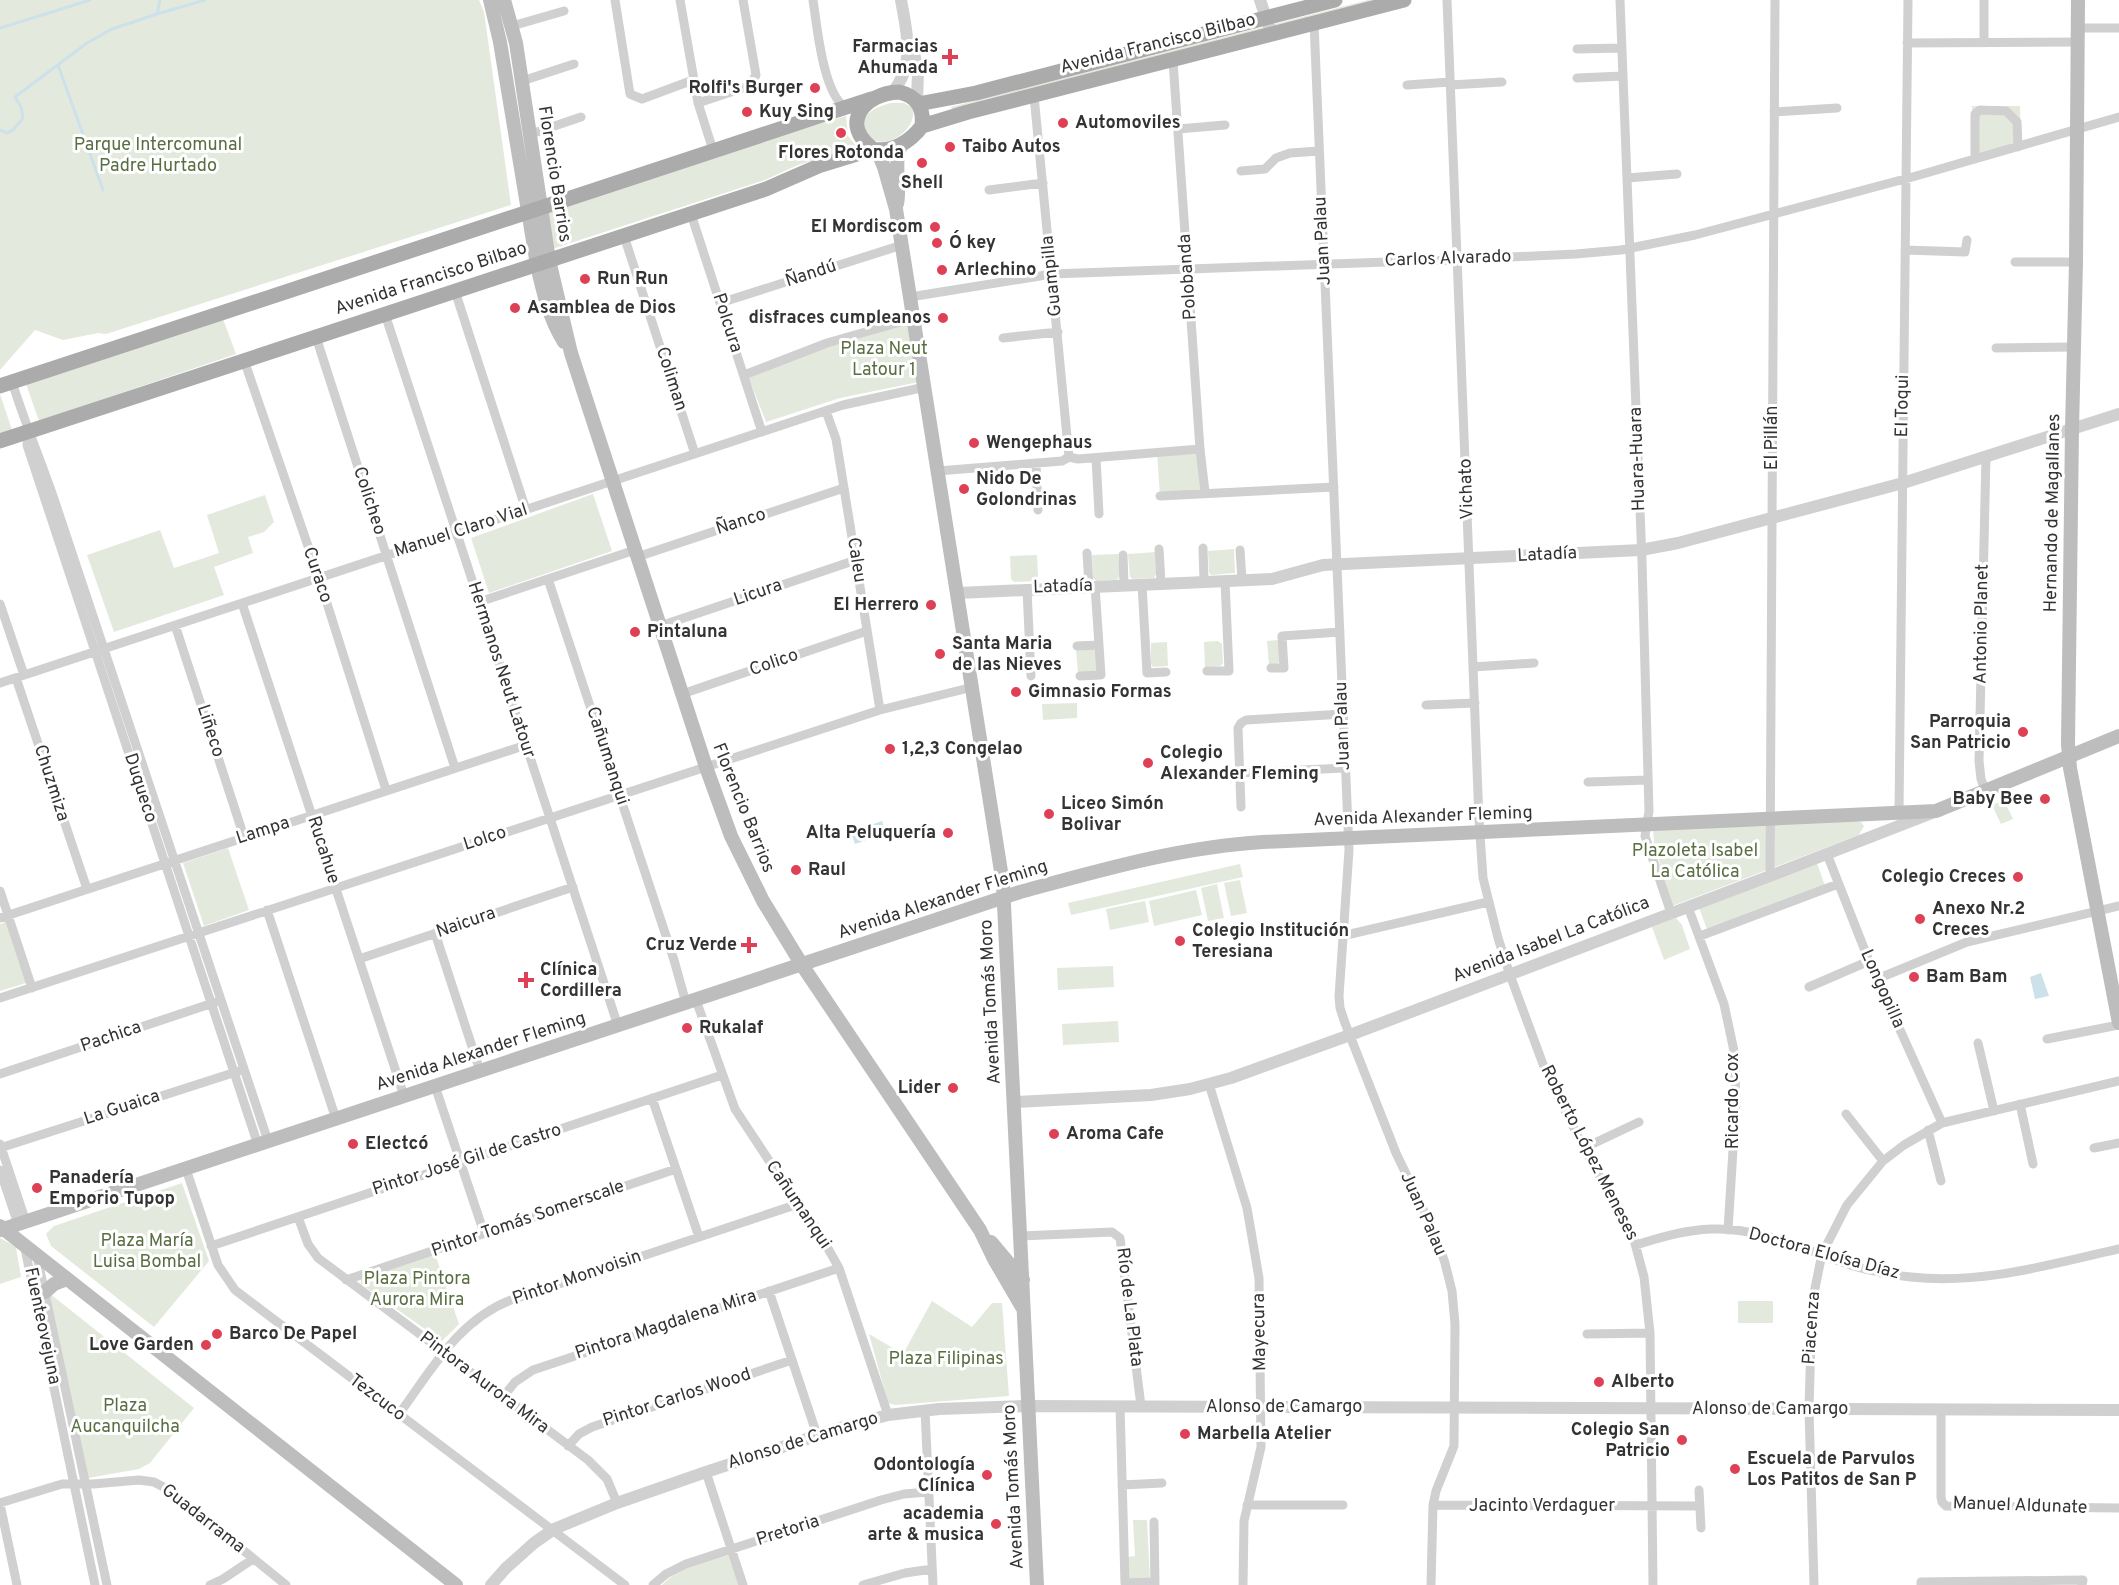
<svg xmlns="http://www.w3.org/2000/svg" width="2119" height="1585" viewBox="0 0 2119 1585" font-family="Overpass,sans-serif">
	<rect width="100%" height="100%" fill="#fff"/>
	<path fill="#e4e9dd" d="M0 0H479L484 12 511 205 106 334 98 333 63 340 35 330 0 370Z
		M1368 0H1381L952 110 951 107Z
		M891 103H904L912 107C919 126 892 148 874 140 869 138 866 134 865 129 860 113 879 106 891 103Z
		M1972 106H2020L2021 142 1973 155Z
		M846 116 848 136 856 146 798 165 765 180 552 249 546 213 708 158Z
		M223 319 236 354 39 421 26 384Z
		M909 322 919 382 840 398 766 422 748 376 828 345Z
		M0 394 12 430 0 434Z
		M1200 449 1205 492 1160 496 1157 453Z
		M593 494 612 551 489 593 471 538Z
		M265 495 274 522 264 532 248 537 253 553 214 567 224 595 114 632 87 555 160 530 174 568 219 553 207 515Z
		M1234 549 1235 573 1211 575 1209 572 1208 551Z
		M1155 552 1156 574 1154 578 1133 579 1130 577 1128 554Z
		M1118 554 1120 575 1117 580 1096 581 1093 578 1092 555Z
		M1037 555 1038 576 1035 581 1014 582 1011 579 1010 556Z
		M1278 640 1280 643V661L1277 664 1269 665 1267 641Z
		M1218 641 1222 644 1223 663 1220 666 1205 667 1204 642Z
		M1167 642 1168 666 1153 667 1151 664V643Z
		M1092 648 1096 651V670L1094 673 1078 674 1076 649Z
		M1077 703V718L1043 720 1042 704Z
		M2004 800 2013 819 2001 824 1992 805Z
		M1855 821 1861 822 1864 826 1859 835 1672 906 1654 843 1653 830Z
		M228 848 249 910 204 926 183 863Z
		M1817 863 1825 886 1707 929 1699 908Z
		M1240 864 1243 877 1071 915 1068 903Z
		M1240 880 1247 913 1231 916 1224 883Z
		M1217 884 1224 918 1208 921 1201 888Z
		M1196 890 1202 915 1154 926 1149 901Z
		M1145 901 1149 922 1110 930 1106 909Z
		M1676 918 1682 925 1690 949 1664 960 1652 927Z
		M6 922 26 983 0 991V924Z
		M1113 966 1114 987 1058 990 1057 968Z
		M1118 1021 1119 1042 1063 1045 1062 1024Z
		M182 1183 209 1261 154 1327 51 1246 46 1234 54 1226Z
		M0 1238 16 1247 21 1277 0 1284Z
		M435 1254 459 1324 442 1341 361 1284V1279Z
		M49 1293 194 1408 150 1463 139 1469 88 1478Z
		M932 1301 972 1327 992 1303H1002L1009 1396 895 1405 888 1403 869 1334 903 1354Z
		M1738 1301H1773V1323H1738Z
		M1133 1520H1147L1150 1579 1132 1581 1129 1578 1128 1557 1135 1556Z
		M729 1555 739 1585H662C678 1568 707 1562 729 1555Z"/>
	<path fill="#cde1ea" d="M882 821 886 833 855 844 851 832Z
		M2041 973 2049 996 2035 999 2030 977Z"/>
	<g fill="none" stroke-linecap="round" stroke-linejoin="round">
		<path stroke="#cde1ea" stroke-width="3" d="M157 14 160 0
			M0 28 90 0
			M58 65 103 190
			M0 130 7 133 13 130 23 118 21 107 15 97 87 43 112 29 157 14 205 0"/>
		<path stroke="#d0d0d0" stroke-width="9" d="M615 0 630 94 642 99 693 80
			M680 0 698 103 713 150
			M813 0C817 26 823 93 845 107
			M1447 0 1479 820 1483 878 1498 938 1510 975 1547 1075 1584 1148 1633 1236 1644 1277 1650 1333 1653 1585
			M1620 0 1642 561 1649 811 1645 836 1671 913
			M1984 0V43
			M1314 23 1349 850 1339 996 1340 1008 1345 1023 1396 1153 1435 1234 1445 1263 1452 1291 1455 1324 1454 1446 1436 1491 1433 1505 1431 1585
			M512 26 564 11
			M2077 28H2119
			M1907 43 2077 42
			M1577 49 1621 48
			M1173 61 1200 449 1205 492
			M1577 78 1623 76
			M522 81 574 64
			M1407 85 1450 82
			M1450 85 1502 82
			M1034 96 1069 457
			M698 103 749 86 756 75 743 0
			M1774 112 1837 108
			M1178 129 1225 125
			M531 134 581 117
			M1975 159V114L1980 110 2006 111 2017 122 2018 147
			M1241 171 1265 169 1276 158 1290 153 1319 151
			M1627 178 1677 174
			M989 190 1043 183
			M691 214 762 432
			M624 236 695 454
			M1905 250 1965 252 1967 240
			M2015 262H2076
			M455 291 526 510
			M910 297 1052 274 1469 259 1576 254 1621 250 1695 235 1916 176 2119 117
			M720 303 902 245
			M385 314 618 1026
			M316 337 455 768
			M1003 338 1058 332
			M1996 348 2073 347
			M244 360 319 578 386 790
			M744 375 827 343 914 318
			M12 382C25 423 41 461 55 502L268 1141
			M826 411 836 439 880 710
			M28 431 27 445 258 1145
			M1096 458 1099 514
			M1036 463 1038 510
			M938 471 1062 461 1069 457 1078 459 1200 449
			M1160 496 1334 487
			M1203 548 1204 581
			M1159 549 1161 583
			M1240 550 1242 580
			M1087 553 1089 586
			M1123 555 1124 585
			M637 557 844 488
			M548 579 674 960 686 1003
			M1142 584 1147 673 1166 672
			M1027 589 1031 676
			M479 602 635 550
			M242 603 404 1096
			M0 604 24 675
			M175 625 244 837
			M660 626 856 560
			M1077 646 1099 645
			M1473 667 1534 663
			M1271 668H1284L1282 636 1340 632
			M1207 671H1229L1225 581
			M1080 676 1101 675 1095 586
			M16 678 87 889
			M0 683 843 405 925 387
			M682 694 867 631
			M1426 705 1475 703
			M1240 773 1345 768
			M1588 782 1648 780
			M1985 790 1981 779 1979 761 1986 456
			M1241 807 1238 728 1241 723 1246 720 1343 714
			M1899 813 1908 0
			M1827 854 1869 961 1942 1123
			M1770 876 1775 0
			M0 891 32 988
			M1688 907 1724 1004 1734 1051 1736 1102 1728 1230
			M267 910 336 1119
			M0 918 526 745
			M435 933 480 1071
			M1342 936 1488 902
			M1700 936 1838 884
			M359 959 573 887
			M1877 979 1967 942 2119 906
			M1809 987 1869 961
			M0 998 880 710 973 687
			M696 1000 735 1109 795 1200 817 1229 839 1268 888 1415
			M2047 1039 2119 1025
			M1978 1043 1994 1111
			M0 1074 216 1002
			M1209 1084 1247 1208 1259 1278 1261 1447 1244 1521 1243 1585
			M435 1086 484 1233
			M652 1098 699 1237
			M2020 1104 2033 1164
			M1846 1114 1883 1161
			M1928 1130 1941 1181
			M0 1144 26 1222
			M0 1148 239 1071
			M1584 1148 1639 1122
			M2094 1148 2119 1143
			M186 1169 218 1265 235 1290 625 1585
			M0 1170 18 1224
			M298 1217 308 1244 318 1258 588 1460 607 1479 617 1503
			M1021 1236 1112 1232 1120 1238 1141 1406
			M24 1244 95 1585
			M1636 1245C1661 1237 1685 1230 1712 1229 1761 1227 1807 1251 1853 1266 1871 1271 1892 1275 1911 1277 1982 1285 2051 1264 2119 1249
			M211 1246 722 1075
			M37 1256 107 1585
			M346 1280 676 1169
			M769 1291 817 1435
			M1587 1334 1650 1333
			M503 1397 515 1382 533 1370 839 1268
			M1120 1406 1125 1583 1155 1582
			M925 1410 933 1585
			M1941 1410V1497L1942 1502 1946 1506 2119 1508
			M399 1414C431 1371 458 1320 511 1300L798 1204
			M568 1446 579 1434 592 1427 792 1360
			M706 1472 743 1585
			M1122 1485 1162 1483
			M1699 1490 1701 1528
			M0 1503 62 1484H93L139 1480 154 1482 169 1490 286 1585
			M0 1504 17 1585
			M1247 1505H1343
			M1433 1505 1699 1506
			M1154 1522 1155 1585
			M210 1585 223 1579 253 1559
			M653 1585 666 1574 686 1564 881 1500 904 1494 928 1492
			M863 1585 905 1573 932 1569
			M1814 1585 1809 1409 1812 1303 1822 1254 1847 1205 1883 1161 1904 1145 1942 1123 2119 1081
			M1921 1585V1582L2083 1580 2082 1585"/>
		<path stroke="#d0d0d0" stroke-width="12" d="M1260 0 1272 35
			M913 48 918 72 917 102
			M892 93C916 64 907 34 901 0
			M958 593 1272 579 1323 565 1641 550 1678 543 1903 483 2119 414
			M1014 1102 1151 1095 1190 1089 1231 1078 1350 1035 1770 876 1932 813
			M491 1585 506 1568 534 1543 554 1529 617 1503 706 1472 840 1428 888 1415 939 1409 1027 1406 2119 1410"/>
		<path stroke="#bdbdbd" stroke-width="14" d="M490 0 500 42 537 265C543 292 549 318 564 342
			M504 0 516 43 549 260 571 353 706 767 731 836 763 901 802 965 980 1230 994 1259 1022 1307
			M2078 0 2076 262 2072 429 2068 744 2070 768 2119 1023
			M877 150 884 167 896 209 1003 884 1037 1585
			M897 204C901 184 893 164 901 145
			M0 1226 456 1585
			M0 1230 1020 892C1101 870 1180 847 1263 842L1936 811 2119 736
			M991 1242 1023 1280
			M45 1292 54 1284 67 1279"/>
		<path stroke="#ababab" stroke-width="15" d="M899 92C917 96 924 108 922 126 910 142 892 153 873 149 839 124 864 93 899 92Z
			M918 104 976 93 1335 0
			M922 126 968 112 1404 0
			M0 386 871 99
			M0 441 766 189 821 165 873 149"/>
	</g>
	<g fill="#de4156" stroke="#fff" stroke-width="2">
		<path d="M947 48h6v6h6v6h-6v6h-6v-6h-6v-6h6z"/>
		<circle cx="815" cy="88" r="6"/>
		<circle cx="747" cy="112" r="6"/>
		<circle cx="1063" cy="123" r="6"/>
		<circle cx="841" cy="133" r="6"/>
		<circle cx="950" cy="147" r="6"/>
		<circle cx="922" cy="163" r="6"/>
		<circle cx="935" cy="227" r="6"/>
		<circle cx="937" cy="243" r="6"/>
		<circle cx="942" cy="270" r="6"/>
		<circle cx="585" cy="279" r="6"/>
		<circle cx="515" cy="308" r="6"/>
		<circle cx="943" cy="318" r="6"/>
		<circle cx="974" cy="443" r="6"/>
		<circle cx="964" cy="489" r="6"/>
		<circle cx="931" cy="605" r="6"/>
		<circle cx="635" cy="632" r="6"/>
		<circle cx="940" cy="654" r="6"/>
		<circle cx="1016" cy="692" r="6"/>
		<circle cx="2023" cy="732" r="6"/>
		<circle cx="890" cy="749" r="6"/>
		<circle cx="1148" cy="763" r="6"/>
		<circle cx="2045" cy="799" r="6"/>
		<circle cx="1049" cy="814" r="6"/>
		<circle cx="948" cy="833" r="6"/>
		<circle cx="796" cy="870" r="6"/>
		<circle cx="2018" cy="877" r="6"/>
		<circle cx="1920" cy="919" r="6"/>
		<circle cx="1180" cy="941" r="6"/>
		<path d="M746 936h6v6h6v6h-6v6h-6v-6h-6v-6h6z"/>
		<circle cx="1914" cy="977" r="6"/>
		<path d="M523 971h6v6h6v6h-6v6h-6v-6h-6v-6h6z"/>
		<circle cx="687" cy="1028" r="6"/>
		<circle cx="953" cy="1088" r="6"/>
		<circle cx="1054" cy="1134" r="6"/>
		<circle cx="353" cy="1144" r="6"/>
		<circle cx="37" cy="1188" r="6"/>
		<circle cx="217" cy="1334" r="6"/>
		<circle cx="206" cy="1345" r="6"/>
		<circle cx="1599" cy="1382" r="6"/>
		<circle cx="1185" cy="1434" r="6"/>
		<circle cx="1682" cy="1440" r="6"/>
		<circle cx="1735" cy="1469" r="6"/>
		<circle cx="987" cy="1475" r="6"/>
		<circle cx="996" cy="1524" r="6"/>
	</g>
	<g text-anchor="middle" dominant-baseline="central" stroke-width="6" stroke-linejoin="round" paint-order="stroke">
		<g font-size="18" fill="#333" stroke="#fff">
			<text transform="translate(1158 44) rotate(-14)">Avenida Francisco Bilbao</text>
			<text transform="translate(554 174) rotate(81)">Florencio Barrios</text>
			<text transform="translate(1323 241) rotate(-93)">Juan Palau</text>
			<text transform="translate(1448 259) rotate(-2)">Carlos Alvarado</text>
			<text transform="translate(811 274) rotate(-18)">Ñandú</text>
			<text transform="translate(1052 276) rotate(-96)">Guampilla</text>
			<text transform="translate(1188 277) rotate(-94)">Polobanda</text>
			<text transform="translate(431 279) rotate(-18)">Avenida Francisco Bilbao</text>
			<text transform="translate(727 323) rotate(72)">Polcura</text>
			<text transform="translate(671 379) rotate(72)">Coliman</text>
			<text transform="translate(1903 406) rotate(-89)">El Toqui</text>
			<text transform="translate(1772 438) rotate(-90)">El Pillán</text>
			<text transform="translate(1638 459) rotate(-92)">Huara-Huara</text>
			<text transform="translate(1467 489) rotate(-92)">Vichato</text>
			<text transform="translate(369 501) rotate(72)">Colicheo</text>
			<text transform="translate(2053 513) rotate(-89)">Hernando de Magallanes</text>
			<text transform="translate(741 522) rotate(-18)">Ñanco</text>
			<text transform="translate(461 531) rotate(-18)">Manuel Claro Vial</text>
			<text transform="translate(1547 555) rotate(-3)">Latadía</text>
			<text transform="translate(856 560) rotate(81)">Caleu</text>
			<text transform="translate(317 575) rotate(71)">Curaco</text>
			<text transform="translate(1063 587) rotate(-2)">Latadía</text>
			<text transform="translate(758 593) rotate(-19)">Licura</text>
			<text transform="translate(1982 624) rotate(-89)">Antonio Planet</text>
			<text transform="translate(774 663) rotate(-19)">Colico</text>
			<text transform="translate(501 670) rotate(72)">Hermanos Neut Latour</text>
			<text transform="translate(1343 726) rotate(-92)">Juan Palau</text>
			<text transform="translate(210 731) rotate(72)">Liñeco</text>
			<text transform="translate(607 756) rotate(72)">Cañumanqui</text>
			<text transform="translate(51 783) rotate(72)">Chuzmiza</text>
			<text transform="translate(140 788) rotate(72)">Duqueco</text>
			<text transform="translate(743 808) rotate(68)">Florencio Barrios</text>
			<text transform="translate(1423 817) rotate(-2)">Avenida Alexander Fleming</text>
			<text transform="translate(263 831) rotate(-18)">Lampa</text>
			<text transform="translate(485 839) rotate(-18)">Lolco</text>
			<text transform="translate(323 850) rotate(72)">Rucahue</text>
			<text transform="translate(943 900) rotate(-18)">Avenida Alexander Fleming</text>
			<text transform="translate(466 923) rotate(-19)">Naicura</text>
			<text transform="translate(1551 940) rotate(-21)">Avenida Isabel La Católica</text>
			<text transform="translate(1882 989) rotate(66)">Longopilla</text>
			<text transform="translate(991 1002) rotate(-93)">Avenida Tomás Moro</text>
			<text transform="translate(111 1037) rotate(-19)">Pachica</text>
			<text transform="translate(481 1052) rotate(-18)">Avenida Alexander Fleming</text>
			<text transform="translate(1733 1101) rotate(-90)">Ricardo Cox</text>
			<text transform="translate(122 1108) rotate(-18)">La Guaica</text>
			<text transform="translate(1589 1153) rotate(63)">Roberto López Meneses</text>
			<text transform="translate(467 1160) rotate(-18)">Pintor José Gil de Castro</text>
			<text transform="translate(798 1205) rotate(56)">Cañumanqui</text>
			<text transform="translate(1423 1214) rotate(66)">Juan Palau</text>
			<text transform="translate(528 1219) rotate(-19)">Pintor Tomás Somerscale</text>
			<text transform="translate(1824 1254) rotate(15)">Doctora Eloísa Díaz</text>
			<text transform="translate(577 1278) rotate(-19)">Pintor Monvoisin</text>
			<text transform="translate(1129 1307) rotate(83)">Río de La Plata</text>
			<text transform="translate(666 1325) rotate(-18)">Pintora Magdalena Mira</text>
			<text transform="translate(42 1326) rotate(78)">Fuenteovejuna</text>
			<text transform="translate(1812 1328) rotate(-86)">Piacenza</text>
			<text transform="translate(1260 1332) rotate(-91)">Mayecura</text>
			<text transform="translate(484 1383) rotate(37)">Pintora Aurora Mira</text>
			<text transform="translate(377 1398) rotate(37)">Tezcuco</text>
			<text transform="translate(677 1398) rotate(-18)">Pintor Carlos Wood</text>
			<text x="1284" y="1407">Alonso de Camargo</text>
			<text x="1770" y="1409">Alonso de Camargo</text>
			<text transform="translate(803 1441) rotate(-17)">Alonso de Camargo</text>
			<text transform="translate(1014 1487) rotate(-93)">Avenida Tomás Moro</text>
			<text x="1542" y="1506">Jacinto Verdaguer</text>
			<text transform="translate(2020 1506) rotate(2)">Manuel Aldunate</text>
			<text transform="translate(203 1519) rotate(38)">Guadarrama</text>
			<text transform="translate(788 1531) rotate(-18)">Pretoria</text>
		</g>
		<g font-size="18" font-weight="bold" fill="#333" stroke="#fff" text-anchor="start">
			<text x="938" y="47" text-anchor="end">Farmacias<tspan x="938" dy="21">Ahumada</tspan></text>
			<text x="803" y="88" text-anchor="end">Rolfi's Burger</text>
			<text x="759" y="112">Kuy Sing</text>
			<text x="1075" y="123">Automoviles</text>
			<text x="962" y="147">Taibo Autos</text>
			<text x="841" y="153" text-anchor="middle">Flores Rotonda</text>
			<text x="922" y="183" text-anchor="middle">Shell</text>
			<text x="923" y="227" text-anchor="end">El Mordiscom</text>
			<text x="949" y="243">Ó key</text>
			<text x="954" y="270">Arlechino</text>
			<text x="597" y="279">Run Run</text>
			<text x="527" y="308">Asamblea de Dios</text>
			<text x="931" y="318" text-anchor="end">disfraces cumpleanos</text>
			<text x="986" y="443">Wengephaus</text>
			<text x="976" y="479">Nido De<tspan x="976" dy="21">Golondrinas</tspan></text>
			<text x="919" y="605" text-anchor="end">El Herrero</text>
			<text x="647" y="632">Pintaluna</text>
			<text x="952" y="644">Santa Maria<tspan x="952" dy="21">de las Nieves</tspan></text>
			<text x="1028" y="692">Gimnasio Formas</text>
			<text x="2011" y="722" text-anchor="end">Parroquia<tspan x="2011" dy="21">San Patricio</tspan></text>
			<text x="902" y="749">1,2,3 Congelao</text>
			<text x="1160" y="753">Colegio<tspan x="1160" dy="21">Alexander Fleming</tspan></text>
			<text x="2033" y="799" text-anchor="end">Baby Bee</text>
			<text x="1061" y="804">Liceo Simón<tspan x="1061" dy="21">Bolivar</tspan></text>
			<text x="936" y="833" text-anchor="end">Alta Peluquería</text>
			<text x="808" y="870">Raul</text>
			<text x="2006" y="877" text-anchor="end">Colegio Creces</text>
			<text x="1932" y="909">Anexo Nr.2<tspan x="1932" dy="21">Creces</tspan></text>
			<text x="1192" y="931">Colegio Institución<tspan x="1192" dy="21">Teresiana</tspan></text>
			<text x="737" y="945" text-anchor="end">Cruz Verde</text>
			<text x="540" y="970">Clínica<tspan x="540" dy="21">Cordillera</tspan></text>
			<text x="1926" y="977">Bam Bam</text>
			<text x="699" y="1028">Rukalaf</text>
			<text x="941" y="1088" text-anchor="end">Lider</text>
			<text x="1066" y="1134">Aroma Cafe</text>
			<text x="365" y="1144">Electcó</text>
			<text x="49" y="1178">Panadería<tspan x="49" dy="21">Emporio Tupop</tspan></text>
			<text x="229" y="1334">Barco De Papel</text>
			<text x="194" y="1345" text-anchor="end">Love Garden</text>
			<text x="1611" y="1382">Alberto</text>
			<text x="1670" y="1430" text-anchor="end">Colegio San<tspan x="1670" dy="21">Patricio</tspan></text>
			<text x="1197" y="1434">Marbella Atelier</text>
			<text x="1747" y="1459">Escuela de Parvulos<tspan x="1747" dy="21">Los Patitos de San P</tspan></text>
			<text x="975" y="1465" text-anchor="end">Odontología<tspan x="975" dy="21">Clínica</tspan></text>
			<text x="984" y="1514" text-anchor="end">academia<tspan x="984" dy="21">arte &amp; musica</tspan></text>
		</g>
		<g font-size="18" fill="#596e41" stroke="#fff">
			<text x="158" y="145">Parque Intercomunal<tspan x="158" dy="21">Padre Hurtado</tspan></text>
			<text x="884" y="349">Plaza Neut<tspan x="884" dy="21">Latour 1</tspan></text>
			<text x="1695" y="851">Plazoleta Isabel<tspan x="1695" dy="21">La Católica</tspan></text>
			<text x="147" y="1241">Plaza María<tspan x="147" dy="21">Luisa Bombal</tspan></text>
			<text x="417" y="1279">Plaza Pintora<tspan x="417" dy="21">Aurora Mira</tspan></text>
			<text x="946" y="1359">Plaza Filipinas</text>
			<text x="125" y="1406">Plaza<tspan x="125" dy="21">Aucanquilcha</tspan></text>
		</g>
	</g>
</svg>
